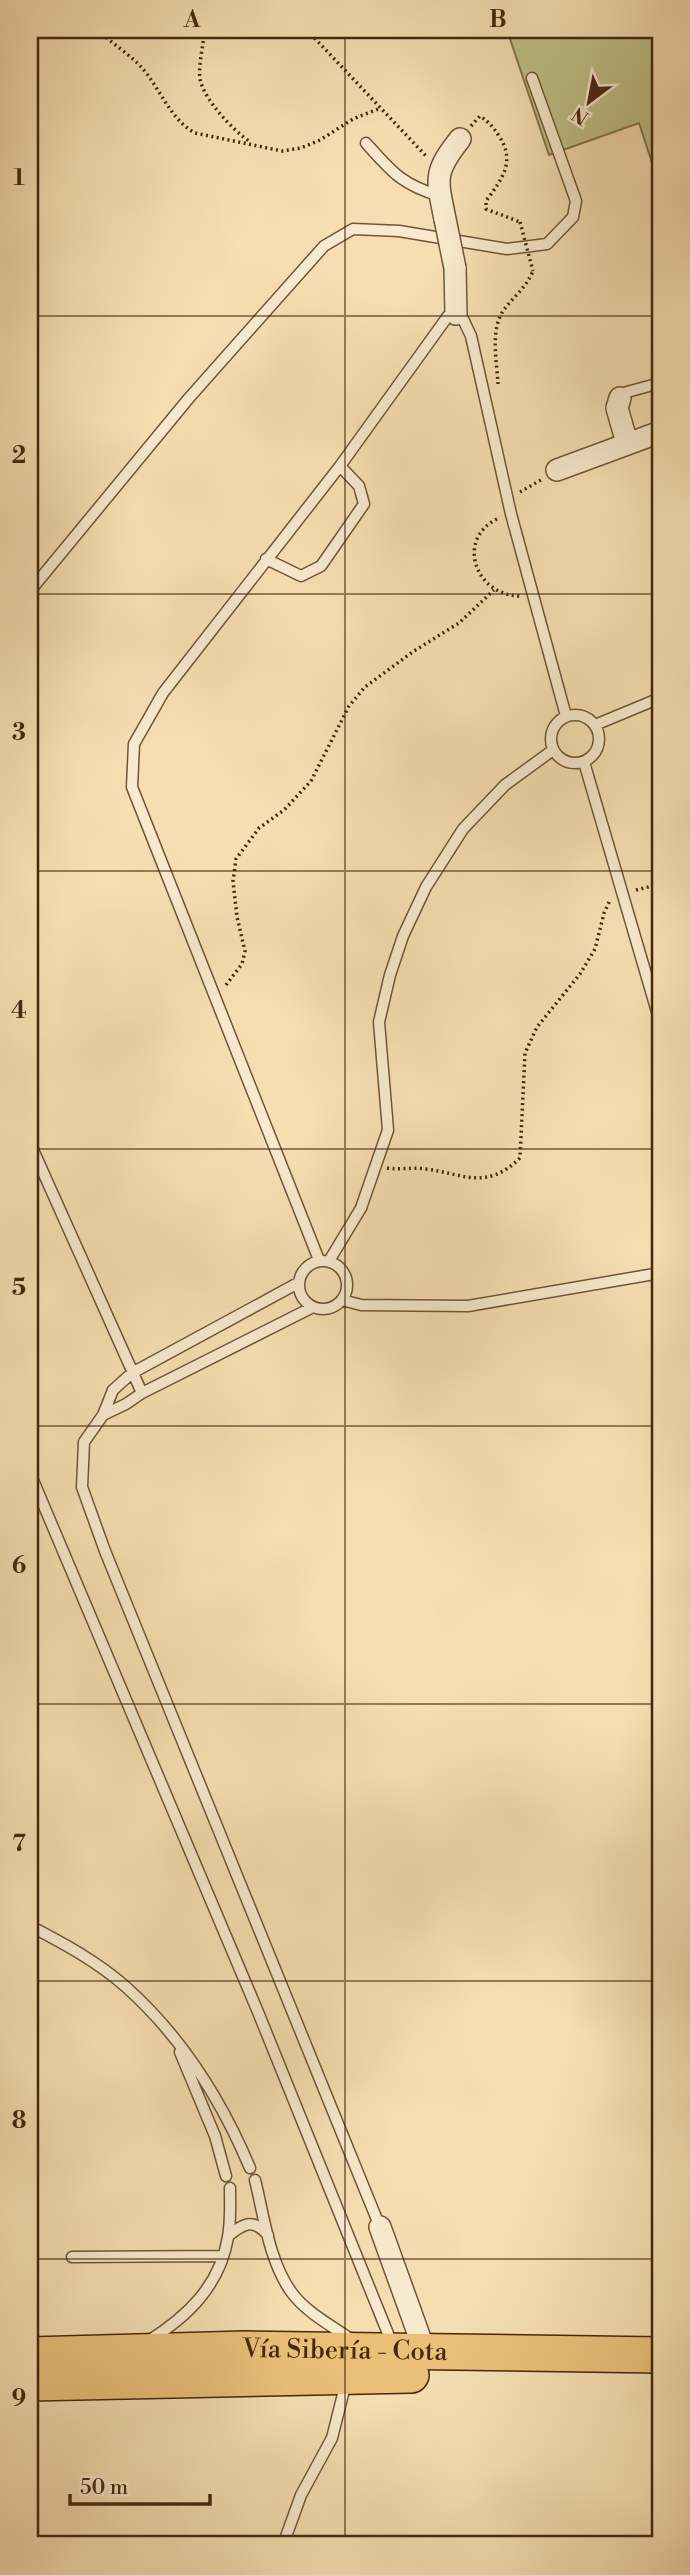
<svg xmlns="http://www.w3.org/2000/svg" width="690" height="2575" viewBox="0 0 690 2575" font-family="'Libre Bodoni',serif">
	<rect width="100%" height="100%" fill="#f5dfb2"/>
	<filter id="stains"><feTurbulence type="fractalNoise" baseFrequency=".00286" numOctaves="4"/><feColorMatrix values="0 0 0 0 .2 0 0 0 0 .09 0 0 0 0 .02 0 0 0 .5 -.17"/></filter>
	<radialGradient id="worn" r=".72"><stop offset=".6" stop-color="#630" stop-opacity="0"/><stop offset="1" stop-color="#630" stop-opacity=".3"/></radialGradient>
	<path fill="#c0c189" stroke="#82744c" stroke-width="2" d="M507 30H660V187L639 123 549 155Z"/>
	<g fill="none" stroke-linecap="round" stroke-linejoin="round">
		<g stroke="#715537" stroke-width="13">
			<path id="lane" d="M366 143C392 172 402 185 440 196
				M620 398 627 392 660 383
				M266 559 301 576 321 566 364 504 359 486 340 466
				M30 591 189 398 324 246 353 229 399 231 507 249 547 244 573 217 576 201 532 78
				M551 739a24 24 0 1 1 48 0a24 24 0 1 1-48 0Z
				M595 725 660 698
				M584 762 660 1022
				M30 1143 142 1393
				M319 1260 132 787 134 744 163 693 340 466 448 316 456 314 463 319 471 336 511 514 566 716
				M299 1285a24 24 0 1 1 48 0a24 24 0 1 1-48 0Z
				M329 1261 361 1208 388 1130 379 1022 390 975 403 936 426 887 463 829 505 785 553 750
				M298 1283 132 1373 113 1390 103 1415 84 1442 82 1487 105 1551 380 2227
				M342 1300 361 1305 468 1306 660 1273
				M103 1415 126 1404 142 1393 313 1307
				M30 1473 258 2012 393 2346
				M30 1926C63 1943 98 1962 126 1987 182 2037 221 2099 250 2168
				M180 2052 215 2136 226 2176
				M255 2180C264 2216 269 2262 292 2293 307 2313 332 2326 352 2340
				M228 2236C244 2223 253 2218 268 2235
				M72 2257 223 2256
				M147 2342C187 2317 220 2286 228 2237 231 2221 230 2204 230 2188
				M283 2545 301 2495 332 2438 346 2382"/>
		</g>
		<g stroke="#715537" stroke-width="24">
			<path id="street" d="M445 219C437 179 433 173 460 139
				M455 268 456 314
				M620 398 617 408 627 443
				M557 470 660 432
				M380 2227 425 2352"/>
		</g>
		<g stroke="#45270e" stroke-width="38">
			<g id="primary">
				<path id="s1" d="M30 2355 245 2349 660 2355"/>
				<path d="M30 2383 411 2375"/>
			</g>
		</g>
		<path stroke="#45270e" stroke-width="3.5" stroke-dasharray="2 3.5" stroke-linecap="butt" d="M98 30C112 44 130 54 143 69 160 89 171 120 195 133L282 151 301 148 320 140 353 119 381 108
			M204 30C204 45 198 64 200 79 204 100 233 130 250 142
			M307 30 426 156
			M471 126 480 116C489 122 493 127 499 136 516 162 502 179 486 201V209L520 222
			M498 384C497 362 490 331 503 311 513 297 526 288 533 271
			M520 492 541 480
			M497 519C455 540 476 596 520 596
			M636 890 652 886 660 881
			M226 985 242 964 245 951 237 917 233 881 236 859 259 828 284 810 311 781 349 706 365 687 414 651 459 623 494 590
			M387 1168C401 1170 413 1167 426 1169 464 1174 486 1191 520 1158L525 1053 537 1027 580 974 595 949 604 913 610 900"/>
		<use href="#lane" stroke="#f8eacd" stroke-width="10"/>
		<use href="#street" stroke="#f8eacd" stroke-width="21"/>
		<use href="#primary" stroke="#eac079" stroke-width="35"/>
		<g stroke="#715537" stroke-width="24" stroke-linecap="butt">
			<path id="street-bridge" d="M445 219 455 268"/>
		</g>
		<path stroke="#45270e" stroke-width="3.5" stroke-dasharray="2 3.5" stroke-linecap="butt" d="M520 222 533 271"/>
		<use href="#street-bridge" stroke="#f8eacd" stroke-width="21"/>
	</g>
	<path fill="none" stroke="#45270e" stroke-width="2" stroke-opacity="0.55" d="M345 30V2545M30 316H660M30 594H660M30 871H660M30 1149H660M30 1426H660M30 1704H660M30 1981H660M30 2259H660"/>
	<g text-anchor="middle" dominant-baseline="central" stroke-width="6" stroke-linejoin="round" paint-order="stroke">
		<g font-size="26" fill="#45270e" stroke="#f8eacd">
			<text stroke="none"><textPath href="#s1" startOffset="315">Vía Sibería - Cota</textPath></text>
		</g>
	</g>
	<rect width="690" height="2575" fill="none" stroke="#f5dfb2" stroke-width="77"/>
	<g transform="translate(589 102) rotate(212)" stroke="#f8eacd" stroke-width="5" paint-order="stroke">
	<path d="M0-5L12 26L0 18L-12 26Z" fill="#45270e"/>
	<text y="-10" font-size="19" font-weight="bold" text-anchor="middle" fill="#45270e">N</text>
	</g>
	<path d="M70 2494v10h140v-10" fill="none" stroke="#45270e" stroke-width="3.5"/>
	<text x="80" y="2494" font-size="21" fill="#45270e" stroke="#f8eacd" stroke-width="5" paint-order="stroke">50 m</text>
	<rect x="38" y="38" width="614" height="2498" fill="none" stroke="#45270e" stroke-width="2.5"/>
	<g font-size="23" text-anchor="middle" font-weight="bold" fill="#45270e">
		<text x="192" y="27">A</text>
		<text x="498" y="27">B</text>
		<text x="19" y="185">1</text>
		<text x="19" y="463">2</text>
		<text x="19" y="740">3</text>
		<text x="19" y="1018">4</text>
		<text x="19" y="1295">5</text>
		<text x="19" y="1573">6</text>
		<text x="19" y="1851">7</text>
		<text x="19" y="2128">8</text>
		<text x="19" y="2406">9</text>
	</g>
	<rect width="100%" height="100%" filter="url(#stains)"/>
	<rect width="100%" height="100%" fill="url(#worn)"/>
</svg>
